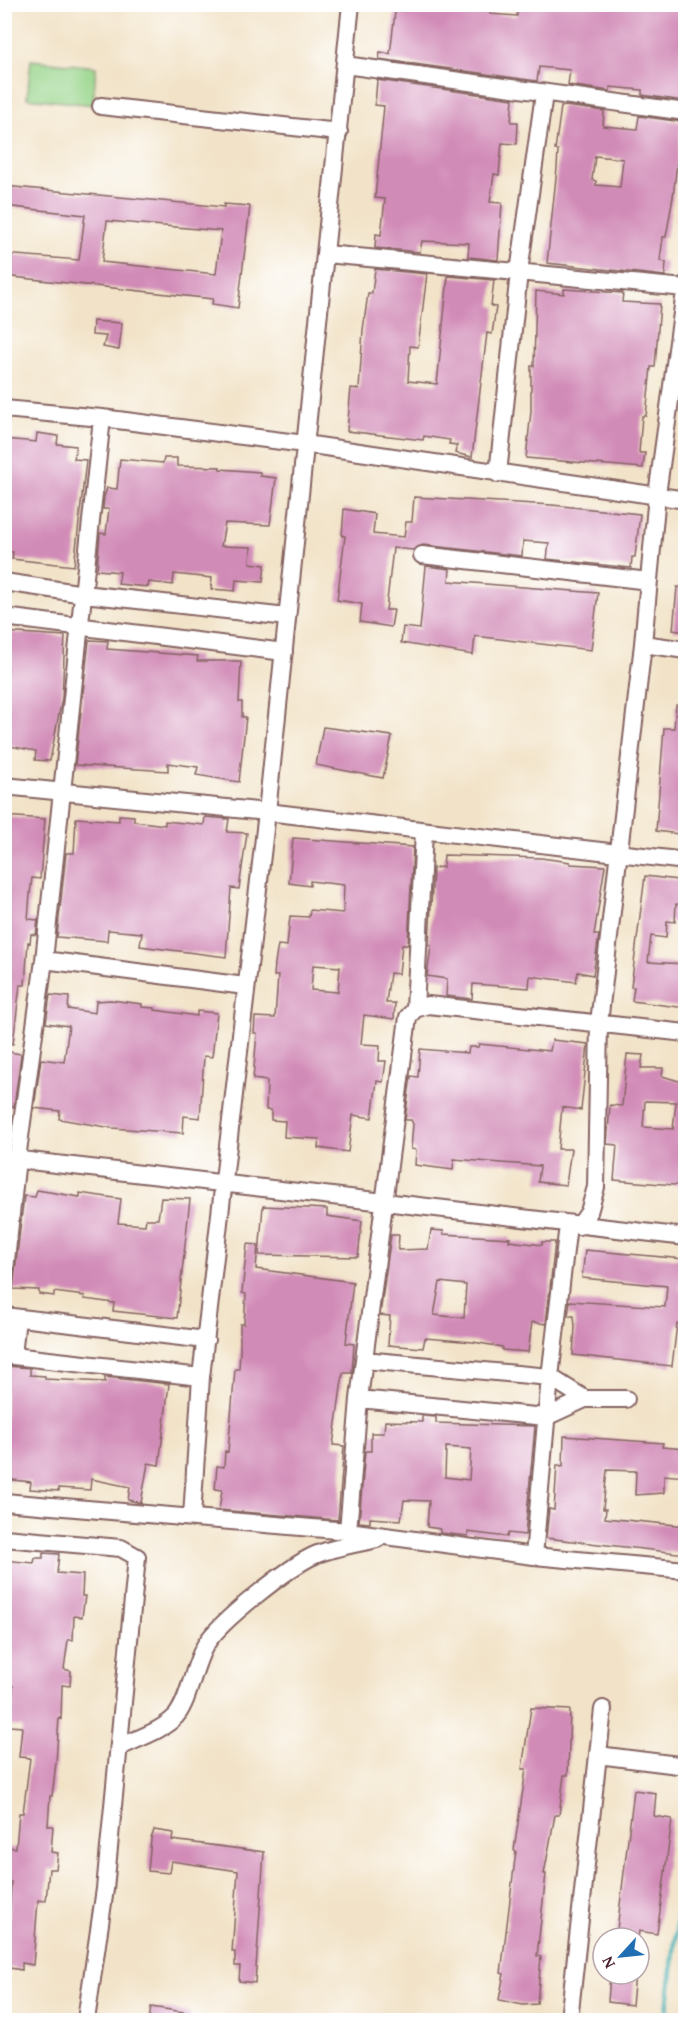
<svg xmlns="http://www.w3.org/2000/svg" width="690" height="2025" viewBox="0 0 690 2025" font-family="'Gentium Book Plus',serif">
	<rect width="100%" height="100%" fill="#fff"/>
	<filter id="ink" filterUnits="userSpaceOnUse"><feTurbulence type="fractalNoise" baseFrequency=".0167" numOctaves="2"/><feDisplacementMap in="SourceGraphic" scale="12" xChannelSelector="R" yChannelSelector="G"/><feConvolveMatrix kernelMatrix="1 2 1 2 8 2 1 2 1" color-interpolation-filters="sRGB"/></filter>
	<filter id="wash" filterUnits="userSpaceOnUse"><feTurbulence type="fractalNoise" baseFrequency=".008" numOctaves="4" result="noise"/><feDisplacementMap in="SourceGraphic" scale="24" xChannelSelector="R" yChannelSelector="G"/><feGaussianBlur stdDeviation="1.35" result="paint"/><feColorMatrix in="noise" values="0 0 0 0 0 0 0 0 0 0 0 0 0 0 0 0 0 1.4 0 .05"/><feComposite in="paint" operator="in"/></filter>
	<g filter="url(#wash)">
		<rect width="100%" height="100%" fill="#f2e3c8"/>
		<path fill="#97d489" stroke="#707a5a" stroke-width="1.5" d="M31 60 96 67 93 105 27 98Z"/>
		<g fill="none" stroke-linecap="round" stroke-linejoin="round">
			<path stroke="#3fb0b6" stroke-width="4.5" d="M666 2020 686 1846"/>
		</g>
		<g id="blocks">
			<path fill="#d18bb7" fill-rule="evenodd" d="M396 4H456V7L490 9V14L517 16 518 4H686L684 101 642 95V90L610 87V91L568 85 570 70 539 67 537 81 379 59 380 52 390 54Z
				M377 80 513 99 511 122H518L517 144 502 143 499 175 494 174 490 202 502 203 498 260 468 257 469 243 422 241 420 252 375 248 376 234 381 235 385 199 375 198 384 106 375 105Z
				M565 106 604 111 603 126 637 129 639 116 682 122 673 197 666 237H663L660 261 666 262 665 276 547 263 557 168 558 150H555L561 107ZM595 156 623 159 620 187 596 185V181L592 180Z
				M4 186 224 207V204L250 206 238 308 212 304 213 299 4 276V254L79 260 85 215 4 206ZM107 221 221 231 216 274 102 262Z
				M375 269 427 274 418 347 410 346 408 381 437 384 448 276 494 280 491 306 496 307 492 334 487 333 472 457 455 453 457 445 449 444 450 440 424 436 423 440 347 431 351 388 359 389 363 330 368 293H372Z
				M564 289 623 293 622 302 660 304 655 367H651L646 416H642L639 453H645L643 468 526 458 531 411V366H534L536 291 564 294Z
				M93 321 122 323 119 350 103 347 106 336 92 335Z
				M37 433 58 436 57 444 76 446 74 459 86 460 74 566 12 559 13 552 4 551 5 439 36 442Z
				M164 458H177V466L220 467V469L260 472V476L276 478 270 525 225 523 221 546 251 547 250 563 265 565 263 582 236 580 235 591 224 590 211 589 212 578 174 574 173 585 149 582 148 587 118 584 120 572 97 570 100 533 106 534 109 509H103L104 497 107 488 117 489 120 459 163 463Z
				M414 497 552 505 640 514 635 557H632L631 568 547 559 549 543 523 541 522 556 423 545 413 550 393 548 386 610H394L391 627 360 622 362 604 337 600 345 536H342L344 509 375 514 373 534 404 537 406 522H412Z
				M426 566 450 569 449 581 598 593 591 650 475 636 473 655 401 643 403 627 420 629Z
				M677 587 686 588V632L673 630Z
				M4 632 65 636 62 698 50 761 35 760 36 751 4 745V700L8 668H4Z
				M89 640 108 641 107 649 198 656 197 661H241L239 702H242V717H246L239 782 196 775 198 767 168 763V771L75 765Z
				M676 705 686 706V835L656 831 664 728H674Z
				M323 727 392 736 383 778 316 765Z
				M119 815 134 816V821L165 825V821L204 825 205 817 229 819 227 832 247 833 239 889 231 888 226 957 140 946 142 933 108 930 107 941 57 937 66 853H74L76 818 119 821Z
				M4 816 45 819 40 879 32 878 30 894 28 919 38 920 36 935 31 934 30 943 28 942 25 985H20L13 1044 4 1043Z
				M293 838 413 847 408 945H402L399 974 390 973 386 1003H395L394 1019 364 1015 361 1044 380 1045 379 1061H386L383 1082 377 1081 372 1118 353 1115 348 1152 318 1148 319 1139 284 1137 285 1121 271 1120V1110H266L267 1081 253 1079 257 1033H254L255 1017 275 1018 278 976H274L275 963 278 945 287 946 290 916 309 917 310 910 343 913 344 885 310 881V886L289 883ZM313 965 340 967 338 992 311 990Z
				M444 855 541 858 570 862V864L605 866 594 935H599L593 975 578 972 576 982 530 976 529 988 473 984 472 999 446 996 447 979 427 976 431 945H429L433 868 443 867Z
				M645 876 686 881V905L676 904 675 922 667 921 666 938 651 936 648 962 686 964V1008L632 1001 634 987H631Z
				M50 995 69 997 68 1009 95 1013 96 1001 111 1000 142 1004V1007L155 1008V1010L197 1016V1011L217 1013 212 1057 204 1056 200 1118 184 1116 183 1133 112 1128 59 1119 60 1111 34 1108 41 1059 64 1062 69 1026 46 1023Z
				M552 1040 588 1044 581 1110 562 1107 558 1149H571L566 1185 538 1182 540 1166 454 1159 453 1170 415 1165 416 1150 411 1149 413 1124 411 1120H405L411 1076 418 1077 420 1049 468 1053 469 1047H478L479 1044 550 1051Z
				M4 1051 21 1054 14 1107 4 1106Z
				M627 1054 643 1055 641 1068H663L662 1076 686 1083V1186L614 1180 617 1145 607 1144 610 1105 622 1106ZM645 1101 676 1102 673 1129 643 1127Z
				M37 1190 80 1197V1193L121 1199 118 1223 145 1225 146 1219H158L161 1198 190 1199 177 1318 113 1311 114 1303 84 1299 85 1296 54 1292V1296L39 1294V1290L13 1289 24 1196 35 1197Z
				M263 1206 327 1209V1216L362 1221 358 1257 259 1255Z
				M431 1230 444 1231 443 1234 510 1238 509 1241 542 1245V1242H555L546 1324 532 1322 528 1352 502 1350V1347L473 1342 425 1338 423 1348 388 1345 390 1316 380 1315 391 1235H399L398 1250 428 1249ZM440 1282 466 1285 464 1318 434 1315Z
				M247 1244 258 1245 256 1269 353 1282 346 1343 354 1344 352 1373H343L333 1445 344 1446 338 1520 219 1510 222 1490 215 1489 217 1466 224 1467 225 1451 228 1452 235 1369H239L240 1350V1324H244L246 1294 242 1293Z
				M585 1250 684 1259 680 1290H686V1314L684 1324H677L672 1366 573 1355 575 1327 574 1316H568L570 1301 665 1307 667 1286 582 1278Z
				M6 1366 30 1368V1375L45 1376V1379L105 1382V1377L169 1384 159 1465 148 1463 141 1503 128 1500 130 1487 91 1479 90 1490 59 1488V1491L30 1489 31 1482 4 1479Z
				M422 1416 436 1417V1423L535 1426 525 1535 508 1533 507 1537 468 1532V1536L440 1533V1529L427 1527 429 1501 404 1500 401 1520 370 1518V1523L359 1522 365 1451H371V1433H384L385 1421 422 1422ZM446 1447 471 1449 469 1480 445 1477Z
				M564 1436 663 1443 662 1447 686 1449V1477L664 1475V1493L635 1495 636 1471 607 1470 603 1509H606L605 1518 686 1526V1554L546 1538 549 1509 554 1510 557 1465 563 1466Z
				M43 1553 59 1554 57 1573 83 1575 82 1596H85L82 1617 74 1616 73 1640H68L64 1669 71 1671 70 1686 62 1685 61 1719 59 1718 56 1763 52 1796H50L48 1826H53L51 1852 58 1853 56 1869H49L46 1901 38 1900 33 1965 22 1963V1970L4 1967V1935L8 1940 11 1882 4 1881V1847L16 1848 19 1813H23L30 1758 19 1757 22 1727 10 1726 13 1686 4 1684V1638L8 1608 4 1607V1560L34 1563 35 1558H43Z
				M531 1708 570 1710 568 1775H564L559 1815H555L544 1874H546L537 1956 541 1957 537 2004 523 2005 499 2000 504 1974 501 1973 516 1851 514 1850 526 1769H522Z
				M634 1790 656 1793 654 1816 672 1819 657 1934 639 1931 638 1938H616Z
				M154 1830 173 1833 172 1840 264 1852 255 1983 239 1981 240 1966H235V1952H232L238 1871 171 1861 169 1873 148 1871 151 1839Z
				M610 1974H635L632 2005 608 2002Z
				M151 2007 190 2013V2020H149Z"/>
		</g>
	</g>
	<g filter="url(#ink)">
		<use href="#blocks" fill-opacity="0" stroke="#856462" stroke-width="1.5"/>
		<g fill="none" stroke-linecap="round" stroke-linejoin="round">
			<g stroke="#856462" stroke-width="20">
				<path id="minor" d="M345 65 686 112
					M101 106 339 132
					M326 254 685 288
					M4 409 102 418 305 444 686 500
					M498 474 519 272 544 94
					M422 555 649 581
					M4 582 84 594 287 617
					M4 617 284 652
					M643 644 686 650
					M4 786 267 812 686 861
					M44 960 245 986
					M415 1009 424 831
					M4 1158 686 1237
					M579 1226 589 1212 596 1187 599 1023 643 644 657 495 686 284
					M4 1279 17 1159 44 960 102 418
					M4 1316 206 1340
					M4 1355 201 1377
					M13 1356 17 1318
					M364 1360 550 1377 585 1399
					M359 1399 546 1417 585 1399H626
					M4 1502 348 1531 534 1556 686 1570
					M192 1517 201 1377 267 812 351 4
					M348 1531 359 1399 408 1017 415 1009 428 1005 686 1033
					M4 1538 121 1548 137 1557 105 1889 86 2020
					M534 1556 550 1377 568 1225
					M120 1747C138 1738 162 1731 176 1716 190 1699 193 1665 206 1644 220 1621 290 1566 315 1555 334 1547 357 1544 377 1539
					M598 1755 686 1766
					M569 2020 603 1709"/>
			</g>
			<use href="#minor" stroke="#fff" stroke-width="16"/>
		</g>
	</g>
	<rect width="690" height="2025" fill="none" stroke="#fff" stroke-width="24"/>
	<g transform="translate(621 1956) rotate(243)"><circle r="28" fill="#ffffff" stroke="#b7a5aa" stroke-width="1.5"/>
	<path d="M0-4.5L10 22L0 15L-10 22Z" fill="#1f6fb2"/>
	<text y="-9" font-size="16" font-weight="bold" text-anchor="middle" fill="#4a1f2b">N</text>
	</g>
</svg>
